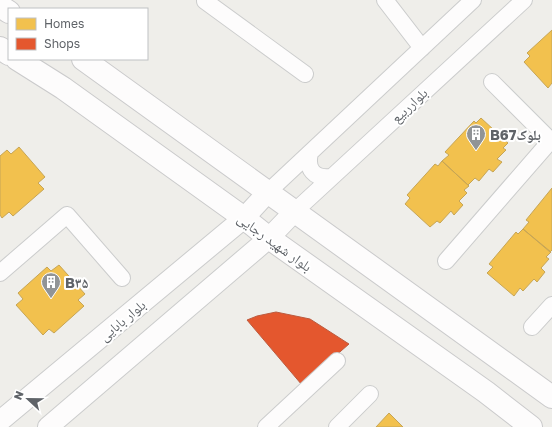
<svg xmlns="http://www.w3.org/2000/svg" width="552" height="427" viewBox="0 0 552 427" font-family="'Golos Text','Noto Naskh Arabic',sans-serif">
	<rect width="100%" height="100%" fill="#efeeea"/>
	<path fill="#f2c14e" stroke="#c6a556" d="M552 30V83L548 88 524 62 530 56 527 53Z
		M481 118 508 143 503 148 506 150 497 159 502 162 493 172 489 169 479 181 475 178 468 185 442 161 449 155 445 152 474 121 476 123Z
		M19 147 45 177 38 183 44 189 13 216 9 212 2 218 0 215V156L7 150 11 154Z
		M442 161 469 186 464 190 467 193 459 201 463 205 454 215 451 211 440 223 437 221 430 227 405 204 410 198 407 195 435 164 438 166Z
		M552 188V250L550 252 523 229 529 222 526 220Z
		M523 229 551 252 546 257 549 259 541 268 545 272 537 282 534 279 523 291 520 288 514 296 487 273 493 267 489 264 516 232 518 234Z
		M59 265 85 294 78 300 84 306 54 333 49 329 43 335 16 305 23 299 18 293 47 267 51 271Z
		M389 413 403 427H376Z"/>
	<path fill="#e4572e" stroke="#bc5b3f" d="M276 312 310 319 349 344 302 385 247 320 257 316Z"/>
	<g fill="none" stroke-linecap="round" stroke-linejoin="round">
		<g stroke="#cbcccc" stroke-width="18">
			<path id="minor" d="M205 0V1L305 74
				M385 0 422 48
				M492 82 552 142
				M310 153C306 169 314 179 331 177
				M268 192 473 0
				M294 212 524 0
				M446 261 552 139
				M0 273 67 215 122 278
				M532 327 552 305
				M266 427 337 361
				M337 427 370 394"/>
		</g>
		<g stroke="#cbcccc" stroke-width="22">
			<path id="tertiary" d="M0 421 244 218 268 192
				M48 427 269 238 294 212"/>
		</g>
		<g stroke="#cacacb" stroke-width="24">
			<path id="secondary" d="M0 6 9 12
				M0 48 9 54
				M17 59 63 88 244 218 269 238 486 392 531 427
				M83 59 552 397"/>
		</g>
		<use href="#minor" stroke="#fdfcfc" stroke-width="16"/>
		<use href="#tertiary" stroke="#fdfcfc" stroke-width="20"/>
		<use href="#secondary" stroke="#fdfcfc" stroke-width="22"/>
	</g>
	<defs>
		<g id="building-pin" transform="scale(1)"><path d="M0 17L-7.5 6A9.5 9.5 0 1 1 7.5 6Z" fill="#919496" stroke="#fff"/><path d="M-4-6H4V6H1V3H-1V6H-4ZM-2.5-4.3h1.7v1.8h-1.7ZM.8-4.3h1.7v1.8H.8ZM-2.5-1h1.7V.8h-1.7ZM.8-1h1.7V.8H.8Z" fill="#fff"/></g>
	</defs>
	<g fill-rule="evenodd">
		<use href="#building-pin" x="476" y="134"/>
		<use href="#building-pin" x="51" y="282"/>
	</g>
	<g text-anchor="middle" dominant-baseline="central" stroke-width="4" stroke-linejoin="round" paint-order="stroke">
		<g font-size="14" fill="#5f6368" stroke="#fff">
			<text transform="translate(409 105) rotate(-43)">بلوارربیع</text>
			<text transform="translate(275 242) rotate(36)">بلوار شهید رجایی</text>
			<text transform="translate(122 320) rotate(-40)">بلوار بابایی</text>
		</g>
		<g font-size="14" font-weight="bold" fill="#5f6368" stroke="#fff" text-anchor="start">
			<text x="490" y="134">B67بلوک</text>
			<text x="65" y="282">B۳۵</text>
		</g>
	</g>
	<rect x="8" y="8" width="140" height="52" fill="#ffffff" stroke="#bfc1c3"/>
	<rect x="16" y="18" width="20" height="12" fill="#f2c14e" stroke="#bfc1c3"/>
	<text x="44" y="28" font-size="12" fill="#5f6368">Homes</text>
	<rect x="16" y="38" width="20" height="12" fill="#e4572e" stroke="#bfc1c3"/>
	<text x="44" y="48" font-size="12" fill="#5f6368">Shops</text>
	<g transform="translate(28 399) rotate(292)" stroke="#ffffff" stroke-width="3" paint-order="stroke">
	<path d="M0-3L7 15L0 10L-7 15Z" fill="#5f6368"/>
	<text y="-6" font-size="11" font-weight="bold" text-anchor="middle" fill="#5f6368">N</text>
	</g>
</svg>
